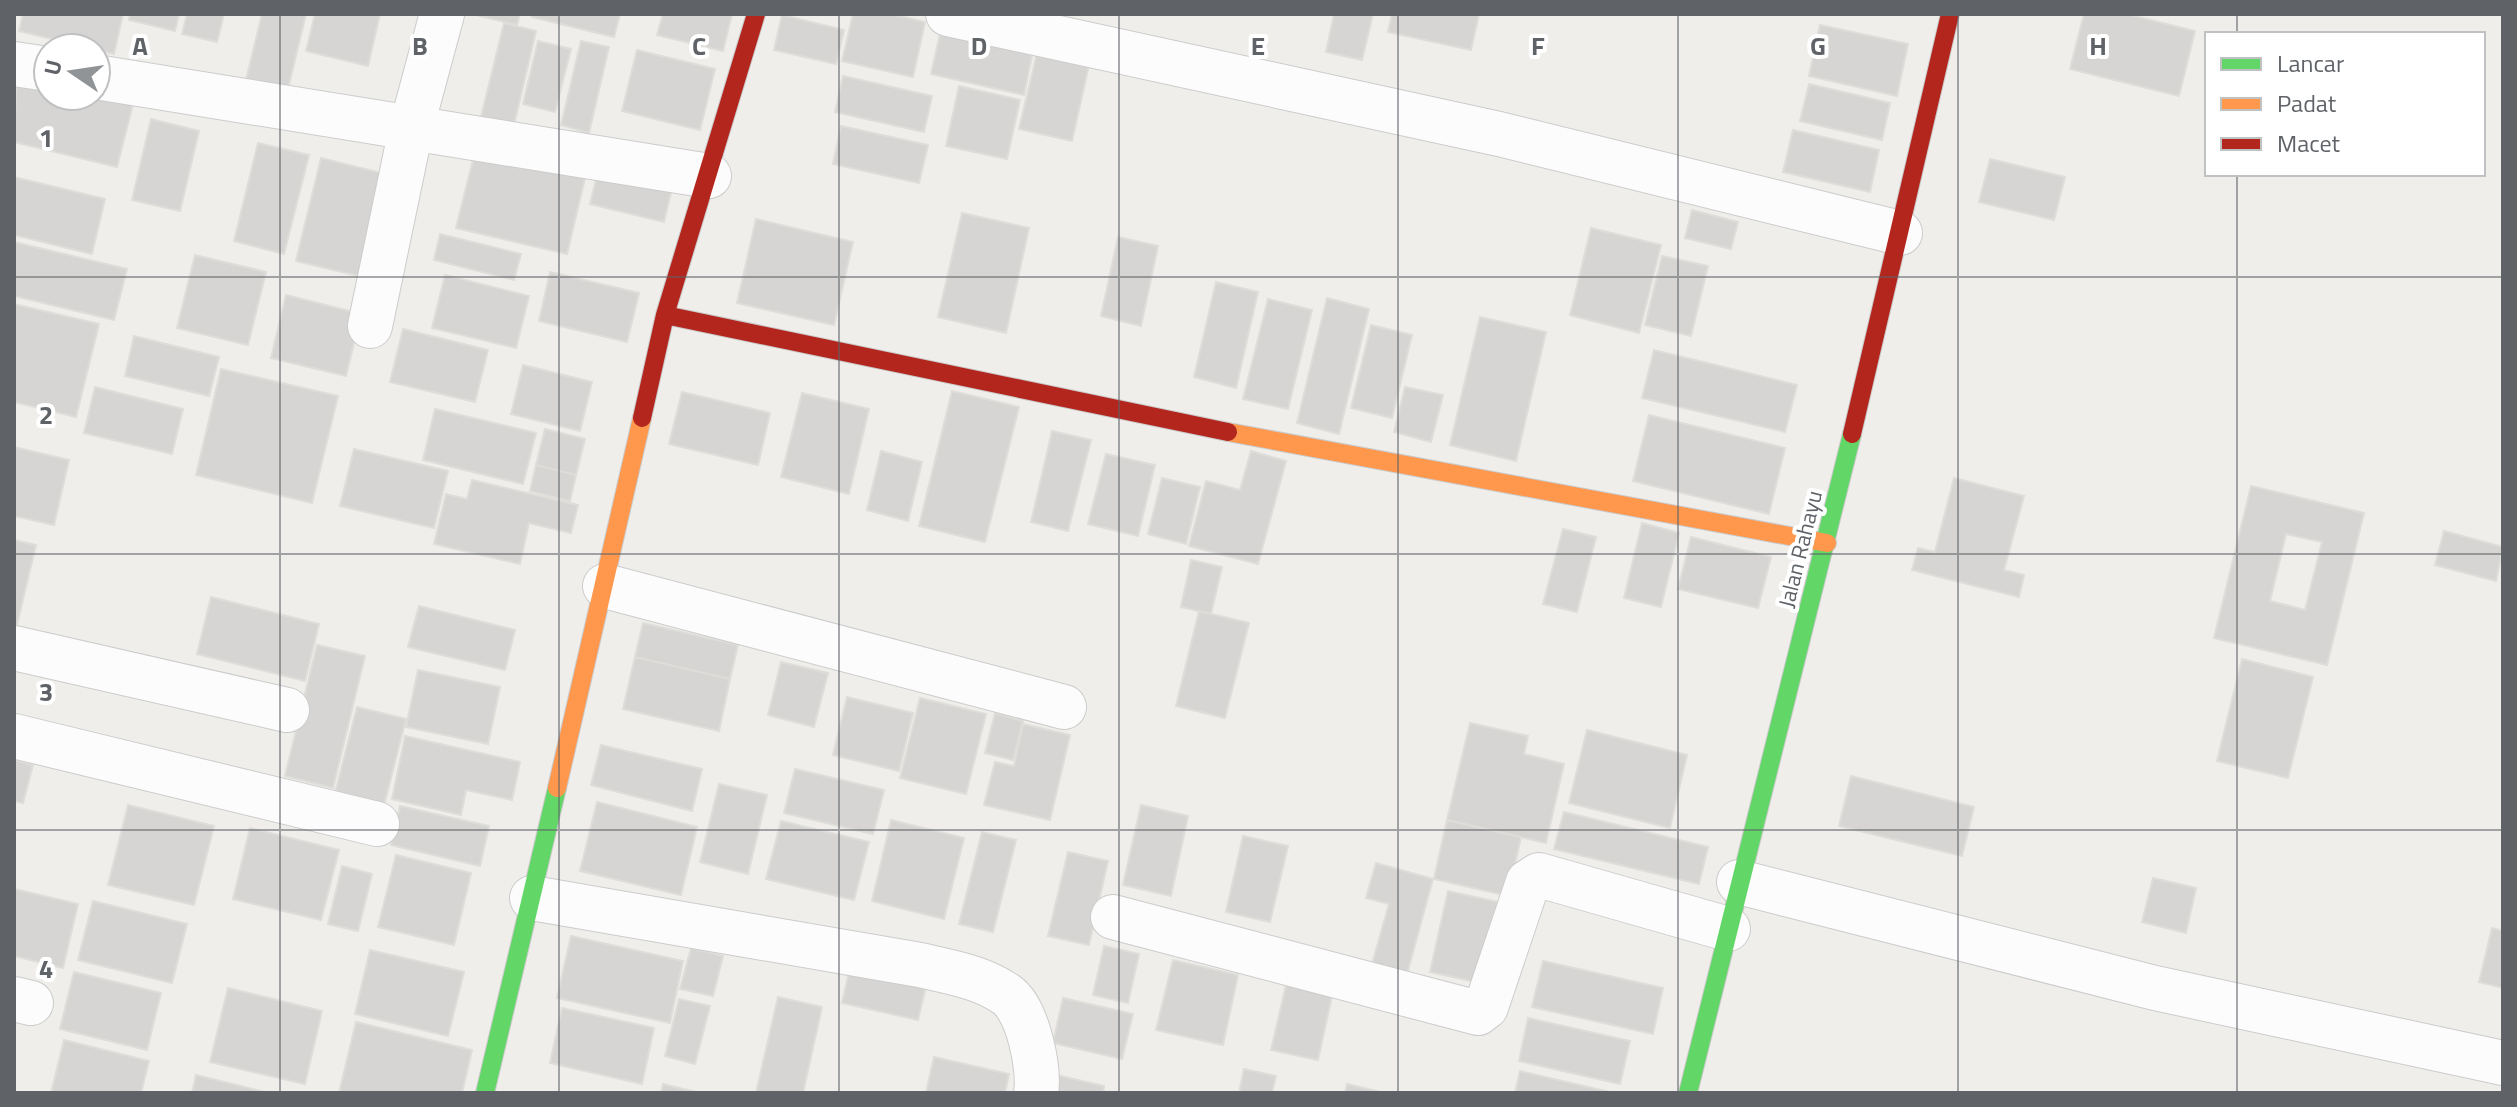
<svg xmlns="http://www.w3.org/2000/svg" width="2517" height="1107" viewBox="0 0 2517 1107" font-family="'Titillium Web',sans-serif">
	<rect width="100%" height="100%" fill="#efeeea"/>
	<path fill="#d6d5d3" stroke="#deddd9" stroke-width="2" fill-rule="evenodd" d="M23 14H123L114 54 19 31Z
		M130 14H179L175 31 129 20Z
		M187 14H224L217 42 182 34Z
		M262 14H306L287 93 245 84Z
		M315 14H380L368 66 306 51Z
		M472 14H520L517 25Z
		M533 14H620L614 37 532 17Z
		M663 14H732L723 51 657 35Z
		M853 14H890L925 22 913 77 842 61Z
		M1334 14H1373L1362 60 1326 52Z
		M1392 14H1479L1471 50 1388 32Z
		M2084 14H2126L2195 31 2179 96 2070 69Z
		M782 15 844 30 836 64 774 50Z
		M504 23 536 31 514 125 481 117Z
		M942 25 1034 46 1024 95 931 74Z
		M1820 25 1908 44 1897 96 1809 76Z
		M538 41 571 49 555 112 523 104Z
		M581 41 609 47 589 133 561 125Z
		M637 50 715 69 700 130 622 111Z
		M1037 53 1089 65 1072 141 1019 129Z
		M17 76 48 83V96H96L133 104 117 167 14 142Z
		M843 76 932 96 924 132 835 112Z
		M1809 84 1890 103 1882 140 1800 121Z
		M959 86 1020 100 1007 159 946 146Z
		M151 119 199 131 180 211 132 200Z
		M841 126 928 145 919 183 833 164Z
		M1793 130 1879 150 1870 192 1783 172Z
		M258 143 309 155 284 254 234 241Z
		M476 148 586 174 567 254 456 228Z
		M321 158 389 175 363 277 296 261Z
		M1990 159 2065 177 2054 220 1979 202Z
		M600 163 674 180 664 222 590 204Z
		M14 177 105 199 92 254 14 235Z
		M1692 210 1738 222 1731 249 1685 238Z
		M962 213 1029 228 1006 333 938 317Z
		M756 219 853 242 834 325 737 303Z
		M1591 228 1661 245 1639 333 1570 315Z
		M440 234 521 254 514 280 434 260Z
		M1118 237 1158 246 1141 326 1101 316Z
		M14 242 127 269 114 320 14 296Z
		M195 255 266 272 248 345 177 328Z
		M1662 256 1708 266 1691 336 1645 325Z
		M550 272 639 293 627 342 539 321Z
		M445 275 529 296 516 348 432 328Z
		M1216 282 1258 292 1236 388 1194 377Z
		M286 295 361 314 346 376 271 358Z
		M1327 298 1369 309 1339 434 1297 423Z
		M1268 299 1312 310 1288 409 1243 399Z
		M14 304 99 324 76 417 14 402Z
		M1480 317 1546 332 1516 461 1450 445Z
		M1371 325 1412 335 1392 418 1351 408Z
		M403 329 488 350 475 402 390 382Z
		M134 336 219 357 209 396 125 376Z
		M1654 350 1797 385 1785 432 1642 398Z
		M523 365 592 382 580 431 511 414Z
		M221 369 338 396 312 503 196 475Z
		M95 387 183 409 172 454 84 433Z
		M1405 387 1443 395 1431 442 1394 432Z
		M952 391 1019 407 985 542 919 526Z
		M682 392 770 413 758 465 669 444Z
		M802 393 869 409 849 494 781 477Z
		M435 409 536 433 523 484 423 460Z
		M1649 415 1785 448 1769 514 1633 481Z
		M545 429 585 439 576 475 536 465Z
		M1052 431 1091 440 1068 531 1031 522Z
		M14 447 69 460 54 525 14 516Z
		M354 449 448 471 434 528 340 506Z
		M881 451 922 462 908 521 867 510Z
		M1251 451 1286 461 1258 564 1189 546 1206 481 1240 490Z
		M1106 454 1155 465 1138 536 1088 524Z
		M536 465 576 475 570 501 530 491Z
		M1162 478 1200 487 1186 544 1148 534Z
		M1954 478 2024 496 2004 570 2024 575 2019 597 1912 570 1918 548 1935 552Z
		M472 480 578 505 571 533 529 523 520 564 434 544 446 494 467 499Z
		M2251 486 2364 513 2327 665 2214 638ZM2286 534 2322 542 2305 610 2270 601Z
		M1642 523 1679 533 1661 607 1624 598Z
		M1563 529 1596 537 1577 612 1543 604Z
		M2444 531 2503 547 2496 581 2435 565Z
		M1691 537 1771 557 1758 608 1678 589Z
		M14 540 36 545 15 633 14 632Z
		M1191 560 1222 567 1211 614 1181 607Z
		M211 597 319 624 305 681 197 654Z
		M419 606 515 630 505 670 408 647Z
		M1199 611 1249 623 1225 718 1176 706Z
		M643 623 738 645 730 679 635 657Z
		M317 645 365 656 333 788 285 776Z
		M635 657 730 679 719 731 623 709Z
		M2242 659 2313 677 2288 778 2217 761Z
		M781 662 828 673 814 727 768 715Z
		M418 670 500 687 488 744 406 727Z
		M847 697 913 713 899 771 833 755Z
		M920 698 986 714 966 794 900 778Z
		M357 707 406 719 382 813 333 801Z
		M995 713 1023 721 1013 760 985 753Z
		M1470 723 1528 736 1524 754 1564 764 1546 843 1447 820Z
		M1023 724 1070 735 1050 820 984 805 995 762 1014 766Z
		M1587 730 1687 755 1670 828 1569 803Z
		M405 736 520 762 512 800 466 790 461 815 392 799Z
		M601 745 702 769 692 811 591 785Z
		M14 760 33 765 23 803 14 801Z
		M795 769 884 790 873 834 784 813Z
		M1851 776 1974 807 1962 856 1839 826Z
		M719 784 767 795 748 874 700 862Z
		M597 802 697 827 681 895 580 871Z
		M128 805 214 826 194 905 108 885Z
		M1141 805 1188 816 1171 896 1123 885Z
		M400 806 489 826 480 866 391 845Z
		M1564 812 1708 847 1699 884 1554 849Z
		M891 820 964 838 944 919 872 901Z
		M1447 820 1521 837 1508 896 1434 879Z
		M781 821 869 842 854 900 766 879Z
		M250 828 339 850 321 920 233 899Z
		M982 832 1016 840 993 932 959 924Z
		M1243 836 1288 846 1270 922 1226 912Z
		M1068 852 1108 861 1089 945 1048 936Z
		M396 855 471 873 454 945 378 927Z
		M1376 863 1433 879 1407 974 1372 964 1389 904 1366 898Z
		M342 866 372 874 358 931 328 924Z
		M2153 878 2196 888 2186 933 2142 922Z
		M14 889 78 904 63 968 14 956Z
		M1448 891 1498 902 1480 983 1430 972Z
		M93 901 187 924 172 983 78 960Z
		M2492 928 2503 931V988L2479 982Z
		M571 936 683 961 670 1023 557 998Z
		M1104 946 1139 954 1128 1003 1093 995Z
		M691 948 723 956 713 996 680 989Z
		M370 950 464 972 448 1036 355 1014Z
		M1173 960 1238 975 1223 1045 1156 1030Z
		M1543 961 1663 988 1653 1034 1532 1007Z
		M850 968 926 986 918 1020 842 1003Z
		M74 972 161 993 147 1050 60 1029Z
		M1286 985 1332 996 1318 1060 1271 1050Z
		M228 988 322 1011 305 1084 210 1062Z
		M778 997 822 1007 803 1093H756Z
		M1063 998 1133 1014 1122 1059 1053 1043Z
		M679 999 710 1006 695 1064 665 1056Z
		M562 1008 654 1028 642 1084 550 1063Z
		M1528 1018 1630 1041 1620 1084 1519 1061Z
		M356 1022 472 1050 462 1093H339Z
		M64 1040 149 1061 141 1093H51Z
		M934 1057 1009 1074 1005 1093H926Z
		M1244 1069 1276 1076 1272 1093H1239Z
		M1520 1071 1614 1093H1515Z
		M1052 1074 1104 1086 1103 1093H1048Z
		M196 1075 269 1093H192Z
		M663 1084 700 1093H661Z
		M1347 1084 1385 1093H1345Z"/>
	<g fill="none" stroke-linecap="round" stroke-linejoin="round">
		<g stroke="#cbcccc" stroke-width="46">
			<path id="street" d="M948 14 1499 134 1900 233
				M14 64 48 69
				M96 77 709 176
				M370 326 411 129 442 14
				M605 586 1064 707
				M14 648 287 710
				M14 736 377 824
				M1739 882 2155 988 2503 1063
				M532 898 920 965C950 972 982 977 1007 995 1028 1010 1040 1069 1036 1093
				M1113 917 1478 1013 1486 1007 1528 882 1539 875 1728 929
				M14 999 31 1003"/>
		</g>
		<g stroke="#cacacb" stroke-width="20">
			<path id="fast" d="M485 1093 557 788
				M1688 1093 1852 434"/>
		</g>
		<g stroke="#cacacb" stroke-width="20">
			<path id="slow" d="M1228 432 1827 543
				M557 788 642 418"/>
		</g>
		<g stroke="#cacacb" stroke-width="20">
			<path id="jam" d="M665 315 1228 432
				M642 418 665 315 756 14
				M1852 434 1950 14"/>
		</g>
		<use href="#street" stroke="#fdfcfc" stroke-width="44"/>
		<use href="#fast" stroke="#63d668" stroke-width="18"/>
		<use href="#slow" stroke="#ff974d" stroke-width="18"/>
		<use href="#jam" stroke="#b3261e" stroke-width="18"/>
	</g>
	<path fill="none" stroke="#5f6368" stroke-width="2" stroke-opacity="0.55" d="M280 14V1093M559 14V1093M839 14V1093M1119 14V1093M1398 14V1093M1678 14V1093M1958 14V1093M2237 14V34M2237 174V1093M14 277H2503M14 554H2503M14 830H2503"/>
	<g text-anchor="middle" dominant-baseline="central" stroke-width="8" stroke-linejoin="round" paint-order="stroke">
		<g font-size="22" fill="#5f6368" stroke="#fff">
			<text transform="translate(1800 549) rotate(-76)">Jalan Rahayu</text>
		</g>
	</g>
	<g font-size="26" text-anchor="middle" font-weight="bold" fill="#5f6368" stroke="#fff" stroke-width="8" stroke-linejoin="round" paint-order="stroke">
		<text x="140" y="55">A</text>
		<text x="420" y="55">B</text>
		<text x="699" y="55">C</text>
		<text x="979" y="55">D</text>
		<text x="1258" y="55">E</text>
		<text x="1538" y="55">F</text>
		<text x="1818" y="55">G</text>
		<text x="2098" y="55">H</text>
		<text x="46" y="147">1</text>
		<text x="46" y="424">2</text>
		<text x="46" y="701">3</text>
		<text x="46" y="978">4</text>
	</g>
	<rect width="2517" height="1107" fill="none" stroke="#5f6368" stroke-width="32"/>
	<rect x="2205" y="32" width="280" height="144" fill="#ffffff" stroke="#bfc1c3" stroke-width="2"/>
	<rect x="2221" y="58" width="40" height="12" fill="#63d668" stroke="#bfc1c3" stroke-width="2"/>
	<text x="2277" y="72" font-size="24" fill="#5f6368">Lancar</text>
	<rect x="2221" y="98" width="40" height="12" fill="#ff974d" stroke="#bfc1c3" stroke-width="2"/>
	<text x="2277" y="112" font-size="24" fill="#5f6368">Padat</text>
	<rect x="2221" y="138" width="40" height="12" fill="#b3261e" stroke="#bfc1c3" stroke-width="2"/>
	<text x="2277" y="152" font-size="24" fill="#5f6368">Macet</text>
	<g transform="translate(72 72) rotate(283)"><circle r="38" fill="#ffffff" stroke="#bfc1c3" stroke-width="2"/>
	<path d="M0-6L14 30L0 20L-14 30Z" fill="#919496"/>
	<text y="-12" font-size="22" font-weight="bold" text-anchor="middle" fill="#5f6368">U</text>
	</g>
</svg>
